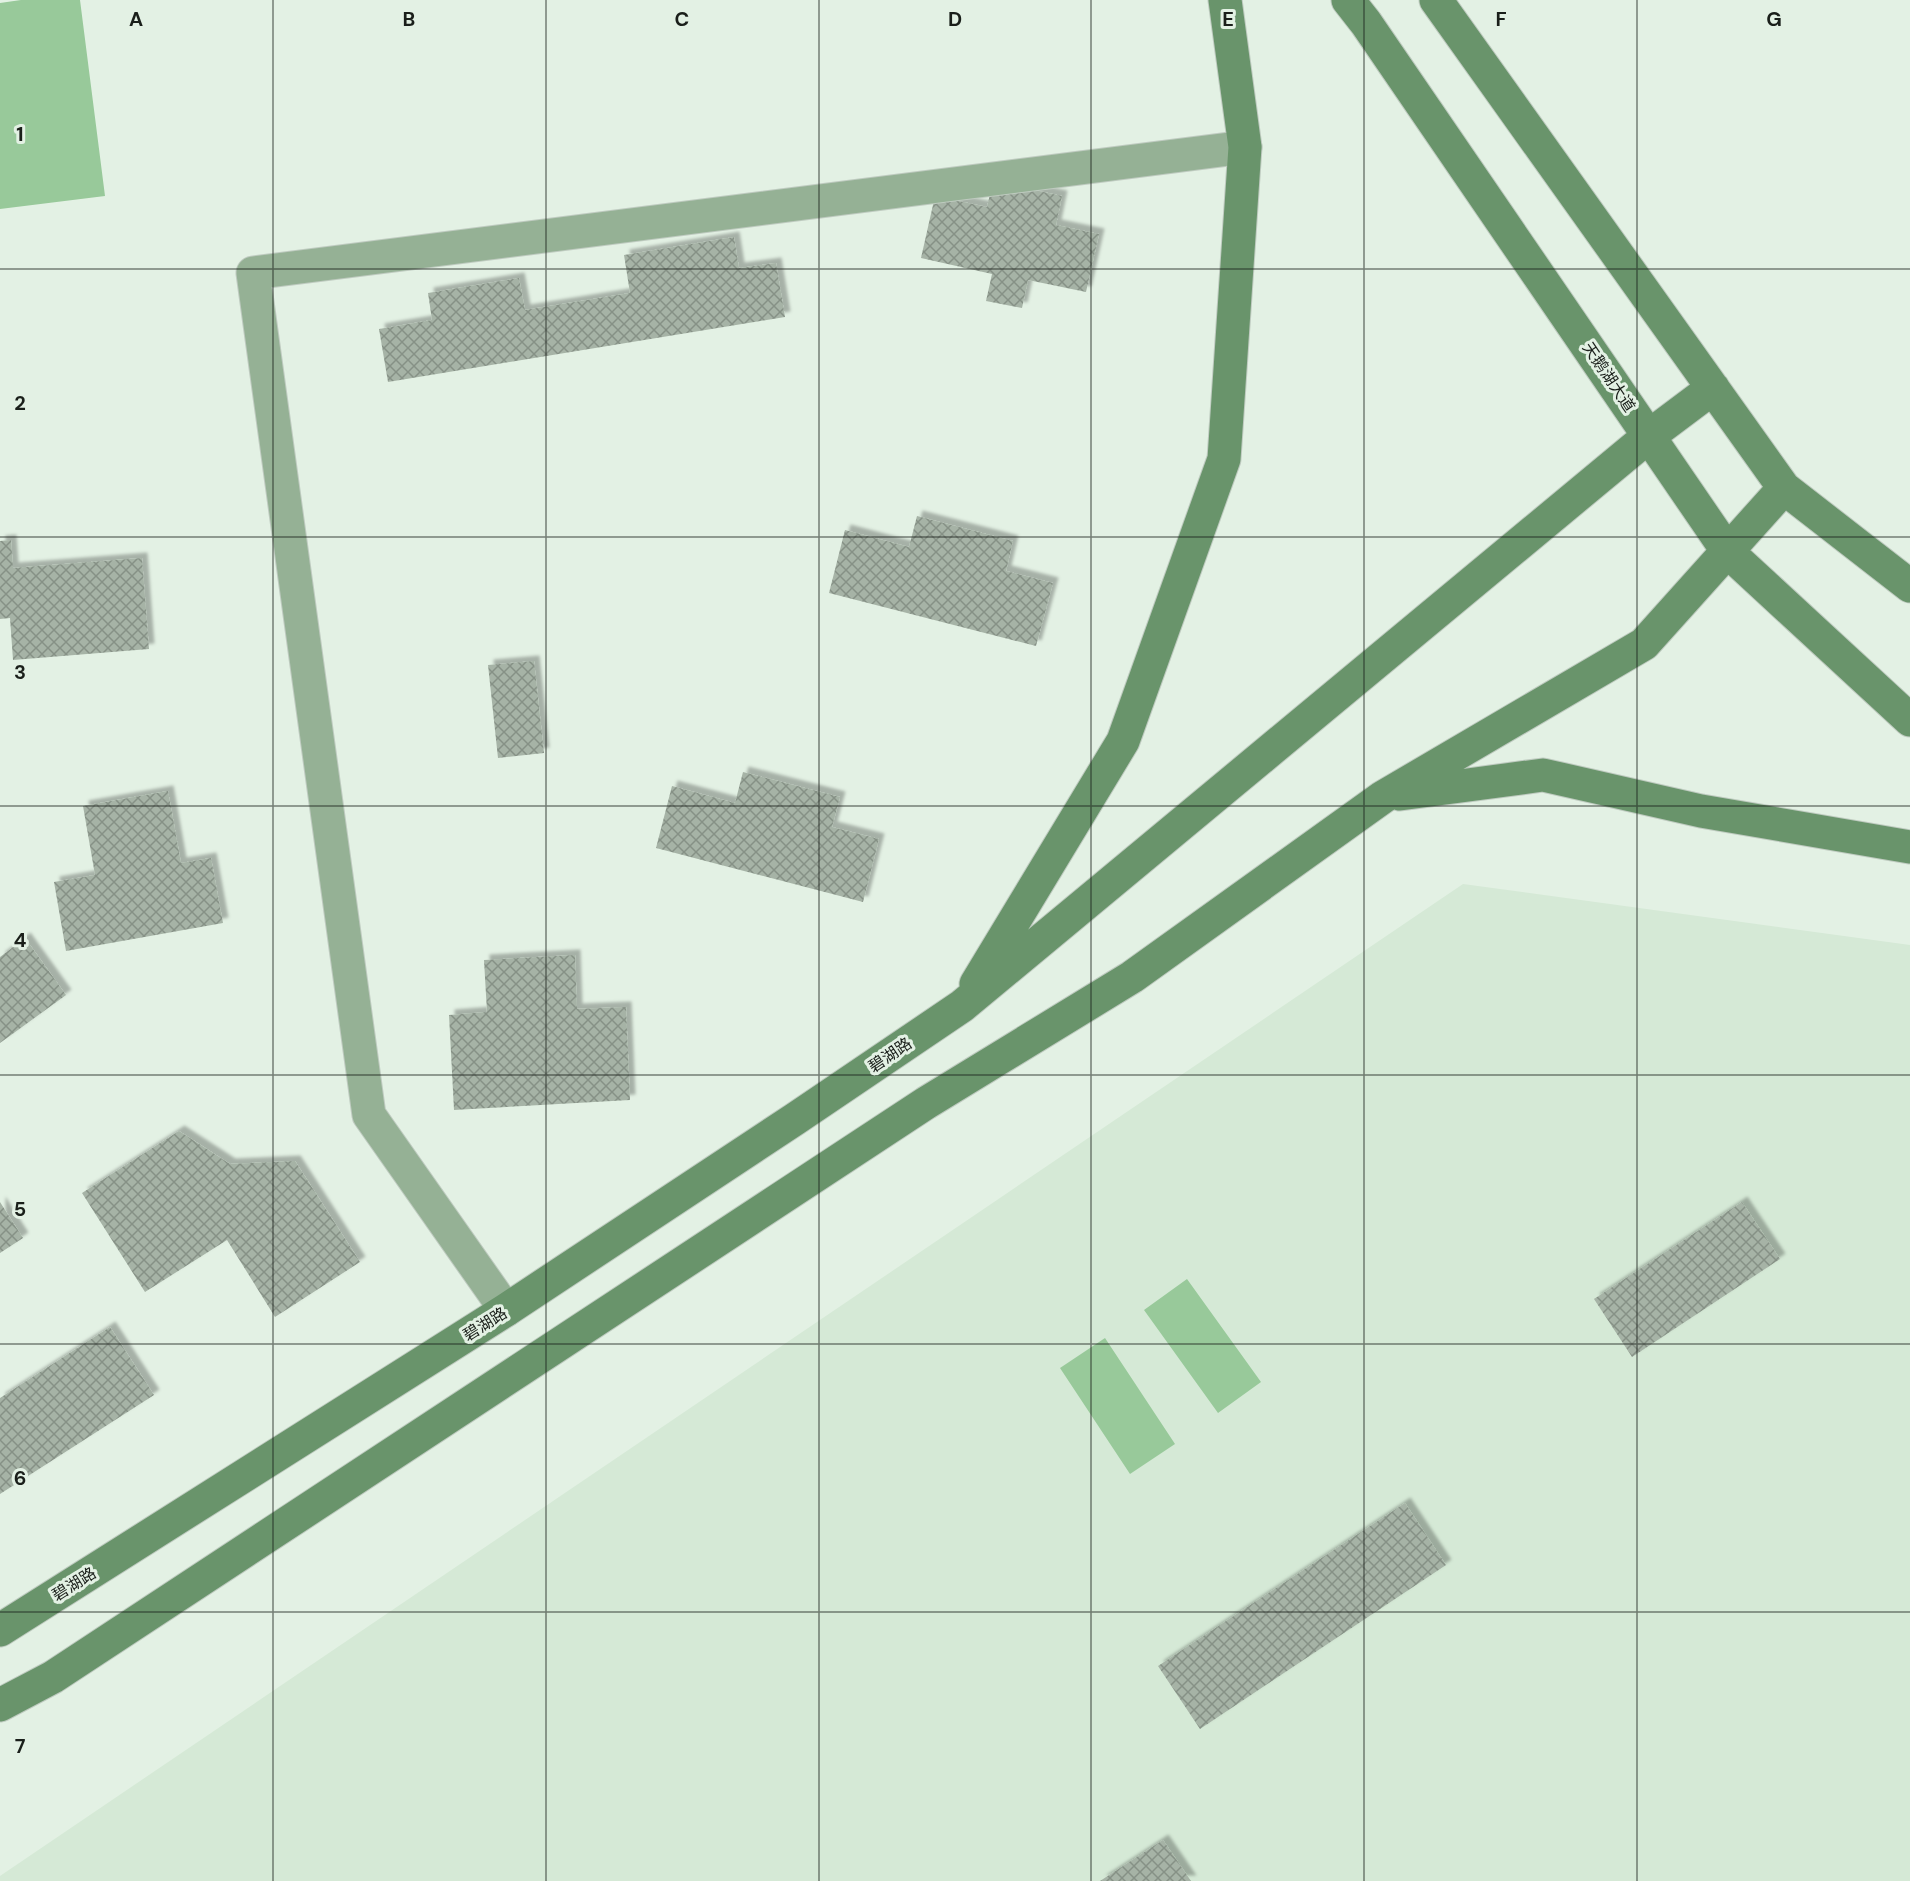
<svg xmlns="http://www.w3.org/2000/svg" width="1910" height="1881" viewBox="0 0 1910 1881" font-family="'DM Sans','Noto Sans SC',sans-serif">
	<defs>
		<pattern id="building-cross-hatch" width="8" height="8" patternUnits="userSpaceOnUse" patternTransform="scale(1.5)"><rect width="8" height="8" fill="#a6b3a6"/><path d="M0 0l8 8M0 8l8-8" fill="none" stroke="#869186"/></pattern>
		<filter id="shadow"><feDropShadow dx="5.5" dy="-5.5" stdDeviation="1.5" flood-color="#0004"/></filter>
	</defs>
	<rect width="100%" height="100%" fill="#e3f1e4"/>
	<path fill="#d5e9d6" d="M1463 884 1910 945V1881H0V1876Z"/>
	<path fill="#98c99a" d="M21 0H80L105 196 0 209V3Z
		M1187 1279 1261 1382 1218 1413 1144 1310Z
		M1105 1338 1175 1444 1130 1474 1060 1368Z"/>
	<path fill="url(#building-cross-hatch)" filter="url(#shadow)" d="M993 181 1062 196 1056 225 1099 234 1086 292 1028 280 1022 308 986 301 992 274 921 258 935 196 987 207Z
		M734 237 739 268 776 263 785 317 388 382 379 329 432 320 428 293 519 278 525 310 630 293 624 255Z
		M917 516 1013 541 1006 571 1053 583 1036 646 829 593 845 530 909 547Z
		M11 540 13 568 142 558 149 649 13 660 10 618 0 619V541Z
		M534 661 544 753 498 758 488 665Z
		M743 772 840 797 832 827 879 839 863 902 656 848 672 786 735 803Z
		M168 791 181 863 211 858 223 923 66 951 54 882 95 875 83 806Z
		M25 938 66 995 0 1043V957Z
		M575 955 577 1009 626 1007 630 1100 454 1110 449 1015 487 1012 484 960Z
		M179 1131 230 1164 295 1161 360 1262 275 1317 227 1240 145 1292 82 1193Z
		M0 1202 23 1238 0 1253Z
		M1742 1202 1780 1259 1632 1357 1594 1299Z
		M110 1327 154 1395 0 1494V1398Z
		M1405 1503 1446 1565 1200 1729 1158 1666Z
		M1163 1840 1191 1881H1100Z"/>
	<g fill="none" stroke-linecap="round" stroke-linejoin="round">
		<g stroke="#bfcbc0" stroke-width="35">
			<path id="street" d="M506 1310 369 1115 253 273 1245 147"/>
		</g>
		<g stroke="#bfcbc0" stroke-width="35">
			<path id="secondary" d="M1348 0 1366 23 1728 552 1910 720
				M1436 0 1784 488 1910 586
				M1400 794 1543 775 1701 811 1910 847
				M976 984 1123 741 1224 459 1245 147 1225 0
				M0 1630 506 1310 795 1119 962 1006 1649 436 1713 388
				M0 1705 53 1677 926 1103 1132 977 1383 797 1644 644 1784 488"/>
		</g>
		<use href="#street" stroke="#95b195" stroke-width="33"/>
		<use href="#secondary" stroke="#69946b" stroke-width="33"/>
	</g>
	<path fill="none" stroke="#1a1f1a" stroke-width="1.5" stroke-opacity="0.55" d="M273 0V1881M546 0V1881M819 0V1881M1091 0V1881M1364 0V1881M1637 0V1881M0 269H1910M0 537H1910M0 806H1910M0 1075H1910M0 1344H1910M0 1612H1910"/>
	<g text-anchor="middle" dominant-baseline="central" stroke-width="6" stroke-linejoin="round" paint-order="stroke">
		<g font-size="16" fill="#1a1f1a" stroke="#e3f1e4">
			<text transform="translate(1609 377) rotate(56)">天鹅湖大道</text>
			<text transform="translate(890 1055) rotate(-34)">碧湖路</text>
			<text transform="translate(485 1324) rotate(-32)">碧湖路</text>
			<text transform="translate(74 1584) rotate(-32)">碧湖路</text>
		</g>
	</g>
	<g font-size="20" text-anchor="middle" font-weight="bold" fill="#1a1f1a" stroke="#e3f1e4" stroke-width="6" stroke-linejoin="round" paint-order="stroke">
		<text x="136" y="26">A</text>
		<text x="409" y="26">B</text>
		<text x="682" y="26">C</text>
		<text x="955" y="26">D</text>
		<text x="1228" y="26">E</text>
		<text x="1501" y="26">F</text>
		<text x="1774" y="26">G</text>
		<text x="20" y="141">1</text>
		<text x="20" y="410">2</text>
		<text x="20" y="679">3</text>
		<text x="20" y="947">4</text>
		<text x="20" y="1216">5</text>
		<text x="20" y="1485">6</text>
		<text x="20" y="1753">7</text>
	</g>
</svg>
